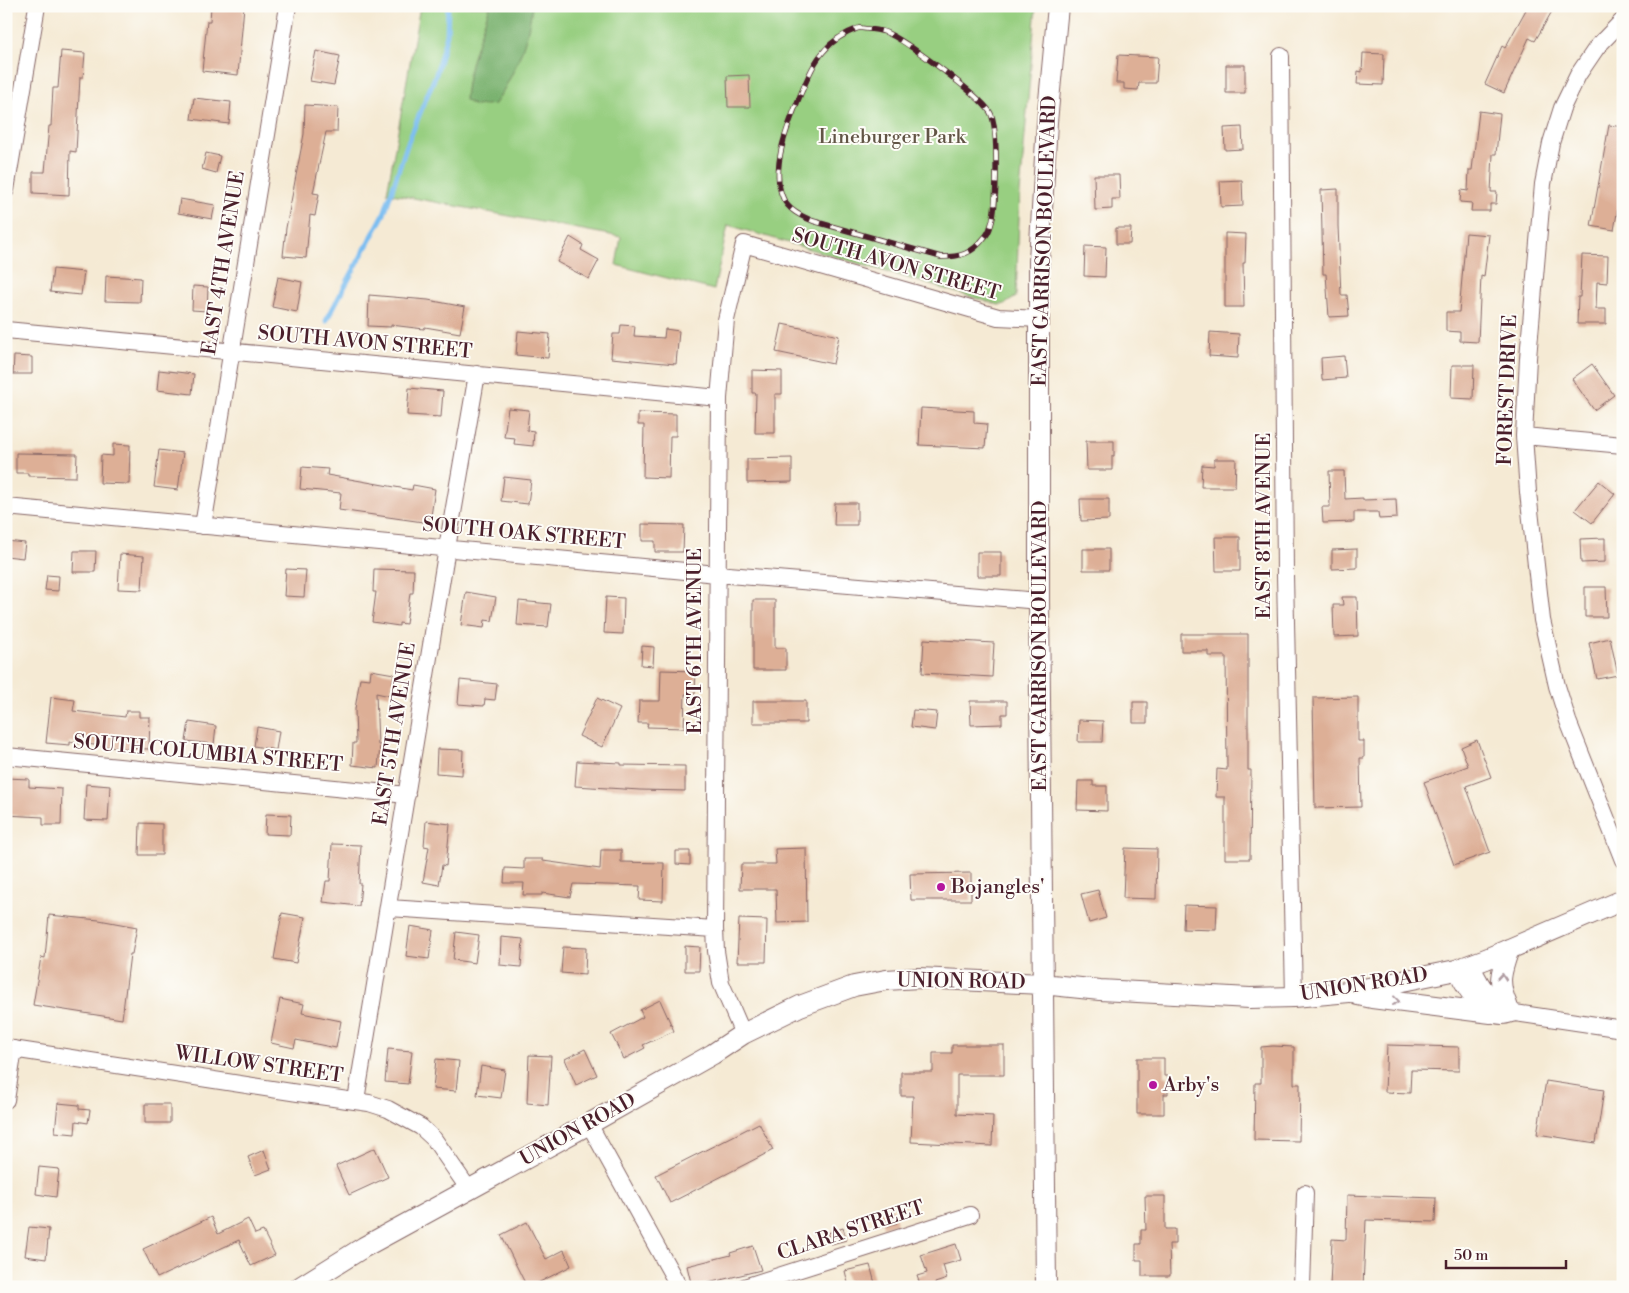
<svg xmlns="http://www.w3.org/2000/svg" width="1629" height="1293" viewBox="0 0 1629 1293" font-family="'Libre Bodoni',serif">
	<rect width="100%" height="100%" fill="#fdfcf7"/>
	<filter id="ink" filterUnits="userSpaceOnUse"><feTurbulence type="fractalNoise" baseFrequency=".02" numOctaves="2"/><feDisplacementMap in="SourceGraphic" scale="10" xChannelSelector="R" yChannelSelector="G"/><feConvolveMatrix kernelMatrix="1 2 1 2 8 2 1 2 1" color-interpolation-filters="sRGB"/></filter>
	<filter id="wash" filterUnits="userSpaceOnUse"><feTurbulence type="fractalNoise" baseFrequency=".0096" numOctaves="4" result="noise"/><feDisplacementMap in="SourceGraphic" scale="20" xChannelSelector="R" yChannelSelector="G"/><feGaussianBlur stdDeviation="1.12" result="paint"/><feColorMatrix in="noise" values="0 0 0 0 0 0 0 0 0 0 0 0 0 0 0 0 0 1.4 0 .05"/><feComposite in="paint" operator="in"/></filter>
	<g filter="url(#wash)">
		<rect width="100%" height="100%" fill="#f5ead4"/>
		<path fill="#98cf81" stroke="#717756" d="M420 6H1036L1020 193 1016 297 1005 304 999 305 728 225 714 290 616 265 621 237 387 193Z"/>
		<path fill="#7ab26f" stroke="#62684d" d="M490 6H532C528 42 515 73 495 104L475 106 465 100C467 67 480 37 490 6Z"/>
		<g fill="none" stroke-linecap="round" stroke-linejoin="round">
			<path stroke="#7bbef1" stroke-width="5" d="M326 321 384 214 407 145 436 74 447 34 448 6"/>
		</g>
		<g id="blocks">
			<path fill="#ddaf96" d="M211 6H244L238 75 202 71 207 21H210Z
				M1528 6H1555L1535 41 1529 38 1504 93 1485 84 1502 46 1505 48Z
				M61 51 85 53 83 77H80L76 152 70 151 69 195 33 193V172H45L49 126H51L53 88H58Z
				M316 51 340 56 334 85 310 81Z
				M1363 53 1384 54 1383 85 1357 84 1358 71 1362 72Z
				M1118 55 1158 57 1156 83H1139L1138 90 1124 89V83H1116Z
				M1226 65H1245V93H1226Z
				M749 75 750 107H728L727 76Z
				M194 98 231 102 229 124 191 119Z
				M305 105 338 107 337 132H326L313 193 319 194 315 216 310 215 306 258 283 256 286 228 304 134Z
				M1479 111 1500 114 1496 154H1493L1491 192H1497L1496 204H1490V211H1471L1472 203 1460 202 1461 190 1468 191 1469 170H1472Z
				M1609 125 1623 127V180L1614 230 1591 226Z
				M1242 127 1243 149 1225 150 1224 128Z
				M206 153 220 156 216 173 202 169Z
				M1094 175H1119L1120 199H1112V209L1095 210Z
				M1242 180 1243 206 1221 207 1220 181Z
				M1338 189V226L1341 295H1347L1349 316 1329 317 1326 274H1323L1321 190Z
				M180 199 215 205 212 219 178 213Z
				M1116 228H1131L1130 244H1116Z
				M1225 233 1246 234 1245 263H1243L1244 307H1225Z
				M1466 233 1489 235 1484 277 1481 276 1478 342 1460 341V332L1446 331V312H1459Z
				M570 237 583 245 581 250 599 260 589 279 557 262Z
				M1085 246 1106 247 1105 277 1084 276Z
				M1582 255 1608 256 1607 283 1597 282 1596 309H1606V324H1577L1578 297H1580Z
				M53 269 84 272 81 295 50 292Z
				M106 276 141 278 140 302 105 301Z
				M278 277 302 282 297 312 272 307Z
				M193 286 208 287 207 311 192 310Z
				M369 295 428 300 465 307 460 333 425 327 424 329 391 325V327L368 326Z
				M782 324 839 336 833 364 776 352Z
				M621 325 635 326 634 336 664 338 665 329 679 331 676 364 611 358 613 334H620Z
				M518 331 550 334 548 358 516 355Z
				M1210 332 1239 334 1238 358 1209 356Z
				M14 356 32 357V374H13Z
				M1344 356 1346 378 1322 380 1321 358Z
				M1592 364 1614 395 1594 410 1572 379Z
				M1452 365H1474L1473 399 1451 398Z
				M159 370 194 374 192 394 157 390Z
				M752 370 782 371V394H775V433H755L756 393H752Z
				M409 388 443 391 441 417 407 415Z
				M508 408 529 410 527 430 534 431 533 446 514 444 515 438 504 437Z
				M921 408 974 411V423L987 424 985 448 919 445Z
				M638 413 676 414V436H670L669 478 643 477 644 425H638Z
				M1086 441H1114V456H1112V470H1087Z
				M113 444 130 445 129 484 100 483 101 455 113 456Z
				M159 450 183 453 178 490 154 487Z
				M16 453 77 454 76 477 28 476V473H16Z
				M792 458V482L747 483V459Z
				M1214 459H1236L1235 487H1201L1202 465 1214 466Z
				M302 467 328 469 327 475 412 490 413 485 435 489 430 523 339 510 341 493 300 489Z
				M1329 471H1344L1345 499 1363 498V500L1396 499 1397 518 1379 519 1378 512H1354V522L1323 523 1322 507H1330Z
				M504 477 531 480 528 504 501 501Z
				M1599 481 1615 494 1592 523 1575 510Z
				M1080 499H1109V520L1081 521Z
				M835 503H857V525H834Z
				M642 524 684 525 683 552H655V541H642Z
				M1215 537H1240V571H1216Z
				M1605 538V562L1581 563 1580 539Z
				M6 541 25 543 23 558 6 556Z
				M1083 549H1109V570H1083Z
				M1357 549V568L1332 569V550Z
				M74 551H96L95 572H73Z
				M977 552H1001V576H977Z
				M120 554 144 556 142 590 118 589Z
				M286 569 306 570 304 597 284 596Z
				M374 569 414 570 413 593H410L406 624 399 623V626L372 622 376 592H373Z
				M47 575 59 576 58 591 45 590Z
				M1585 587H1606L1607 617H1585Z
				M466 592 496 597 492 621 485 620 484 628 461 625Z
				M606 597 624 598 623 634 604 633Z
				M1342 597H1357L1358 636 1334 637 1333 605H1343Z
				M753 600H775V648H786V670H753Z
				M519 601 551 604 548 627 517 625Z
				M1181 634H1248V770H1251L1250 859H1225V797H1216L1217 769 1227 770 1226 656H1208V651H1181Z
				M1610 638 1618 675 1597 679 1589 643Z
				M924 639 994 643 992 677 922 673Z
				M642 646 654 647 653 666 641 665Z
				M371 670 394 674 390 696 376 693 378 745H380L378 768 352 765 353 743H356L355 709 360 678 370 679Z
				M661 670 696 671 695 694H685L684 728 647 727 648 723H638L639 701H660Z
				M460 680 497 684 495 700 485 699 484 706 458 704Z
				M51 697 75 700 73 711 125 717 126 711H139V717H150L149 749 118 748 70 742V745L46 743Z
				M1358 697V741H1364V758H1360L1361 807 1315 808 1313 698Z
				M597 698 620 709 602 747 579 736Z
				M753 701H806V723H753Z
				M970 701H1007V714H1002V724L971 725Z
				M1133 702H1147V723H1133Z
				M913 710 937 712 935 730 911 727Z
				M1079 720 1103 721 1102 742H1078Z
				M189 722 216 726 214 744 186 741Z
				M257 727 279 731 276 750 254 746Z
				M1477 740 1491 777 1466 786 1490 852 1454 865 1424 782 1468 766 1461 747Z
				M437 749 463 750 462 775 436 773Z
				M577 761 621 763V765L685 766V791L640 790 575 786Z
				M6 778 29 779V787L62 789 61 825H43V817L6 815Z
				M1078 781H1093V786H1107V811L1077 810Z
				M86 784 110 786 108 821 84 820Z
				M266 814 291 815 290 835 265 834Z
				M426 821 450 824 446 866 442 865 439 885 423 882 429 847 424 846Z
				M140 823 162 824V855H139Z
				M332 844 361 845 359 884H361L359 906 323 902 326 881H330Z
				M806 848 807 922 777 923 776 889H740L741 864H776L775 849Z
				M1125 848 1157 849 1156 899 1123 898Z
				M601 850H621V862L664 863 663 901 639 900 640 886 573 884 570 897 542 893V895H523L524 883H504L505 868 524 869V859H543V861L600 869Z
				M676 851H690V865L676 864Z
				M971 873V900H911L910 874Z
				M1098 890 1106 918 1089 923 1081 894Z
				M1184 905 1217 906 1216 930 1183 929Z
				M282 913 305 917 296 963 274 959Z
				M49 915 99 920 137 927 132 954H130L122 1019 33 1005 41 957 45 958Z
				M739 919 767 920 766 962H737Z
				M410 926 433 930 429 959 406 956Z
				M456 932 479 935 475 963 453 960Z
				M501 937 523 939 521 967 500 965Z
				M685 946 700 947 699 971H685Z
				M563 947 586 948 585 975 561 973Z
				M280 999 304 1004 302 1013 341 1021 336 1048 296 1040 294 1048 271 1043Z
				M660 1000 674 1031 643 1045 645 1048 624 1059 611 1034 643 1017 640 1010Z
				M952 1045H1004V1075H957V1114L993 1116 992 1146 911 1142 913 1096H901V1072H933V1053H952Z
				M1387 1045 1459 1047V1071L1411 1070 1410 1093 1385 1092Z
				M1273 1046 1294 1047V1084H1300L1299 1141 1254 1140 1255 1083H1261V1047Z
				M388 1049 412 1051 408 1084 385 1082Z
				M585 1049 597 1075 576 1085 565 1059Z
				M529 1055 551 1056 548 1105 527 1103Z
				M1137 1058H1164V1076H1168V1094H1164V1114H1137Z
				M436 1059 459 1061 456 1091 433 1089Z
				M481 1066 505 1070 501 1098 477 1095Z
				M1546 1081 1604 1090 1596 1143 1537 1134Z
				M58 1103 79 1105V1109L90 1110 88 1123 76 1121 75 1134 55 1132Z
				M145 1104H170V1123H145Z
				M759 1123 773 1150 670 1203 656 1175Z
				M375 1148 388 1177 349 1195 336 1166Z
				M264 1150 271 1169 255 1175 248 1157Z
				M39 1167 59 1169 56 1197 36 1194Z
				M1347 1195 1436 1198 1435 1222 1366 1220 1363 1287H1330L1332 1239 1346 1240Z
				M1145 1196H1165V1229H1175V1244H1169L1170 1276H1142V1260H1136V1244H1141V1230H1146Z
				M893 1208 897 1223 883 1227 880 1212Z
				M211 1217 218 1234 248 1219 255 1234 263 1231 275 1255 251 1266 239 1240 157 1278 143 1249Z
				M527 1222 546 1259 564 1250 571 1266 530 1287H527L501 1235Z
				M29 1227 49 1229 46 1259 25 1256Z
				M843 1228 847 1240 831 1244 828 1233Z
				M956 1244 961 1260 943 1265 947 1279 935 1283 936 1287H921L917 1276 927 1273 921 1255Z
				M753 1246 761 1270 692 1287 687 1266 731 1255 730 1253Z
				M870 1265 876 1287H849L845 1271Z"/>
		</g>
	</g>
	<g filter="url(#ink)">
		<use href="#blocks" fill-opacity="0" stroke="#866666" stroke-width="1"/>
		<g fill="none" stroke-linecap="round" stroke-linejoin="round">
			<g stroke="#866666" stroke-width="18">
				<path id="minor" d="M1623 20 1597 47 1578 75 1562 108 1551 143 1543 184 1528 358 1524 436 1528 492 1542 620 1557 686 1568 721 1623 860
					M1281 56 1285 575 1294 997
					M6 190 37 6
					M6 330 719 398
					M1524 436 1623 445
					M6 507 717 574 1039 601
					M203 526 288 6
					M6 756 407 795
					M389 908 715 929
					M1471 964C1477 976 1483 990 1494 998 1500 1003 1506 1004 1511 1009
					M1456 970C1464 987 1480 1017 1503 1016 1506 1016 1511 1014 1515 1013L1623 1029
					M743 1034 721 983 716 951 715 929 719 398 726 320 744 244 998 317 1039 319
					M6 1048 298 1093 369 1103 388 1109 421 1127 434 1139 470 1191
					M6 1100 14 1049
					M356 1100 447 548 477 374
					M589 1124 679 1287
					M744 1287 970 1215
					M1302 1287 1305 1193"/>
			</g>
			<g stroke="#866666" stroke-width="22">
				<path id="major" d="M1358 995 1372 998 1491 1013
					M1507 1005C1497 982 1501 972 1509 949
					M300 1287 364 1247 589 1124 713 1054 743 1034 800 1006 854 986 886 980 919 978 1042 984 1100 990 1250 998 1294 997 1349 992 1456 970 1486 959 1623 900
					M1046 1287 1039 601V261L1047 122 1058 6"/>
			</g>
			<use href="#minor" stroke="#fff" stroke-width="16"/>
			<use href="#major" stroke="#fff" stroke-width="20"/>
			<g stroke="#4a1f2b" stroke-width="5.5">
				<path id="rail" d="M859 28C867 29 876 29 885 32 904 39 979 95 990 112 999 126 997 209 991 225 990 229 987 235 984 238 972 254 960 257 941 257L813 221C801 216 788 210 783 198 769 167 790 120 802 91 808 77 814 62 824 51 833 40 845 33 859 28Z"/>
			</g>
			<use href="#rail" stroke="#fdfcf7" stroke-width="4" stroke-dasharray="11" stroke-linecap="butt"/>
		</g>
		<defs><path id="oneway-chevron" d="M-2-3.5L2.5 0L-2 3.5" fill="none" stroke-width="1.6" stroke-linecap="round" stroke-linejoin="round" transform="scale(1.25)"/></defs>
		<g stroke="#ae9aa0">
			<use href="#oneway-chevron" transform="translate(1502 977) rotate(-85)"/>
			<use href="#oneway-chevron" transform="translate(1396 1001) rotate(7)"/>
		</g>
	</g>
	<g fill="#b5179e" stroke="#fdfcf7" stroke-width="2">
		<circle cx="941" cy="887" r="5"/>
		<circle cx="1153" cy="1085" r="5"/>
	</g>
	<g text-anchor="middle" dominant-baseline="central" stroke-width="4" stroke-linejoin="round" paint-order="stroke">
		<g font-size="20" fill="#615445" stroke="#fdfcf7">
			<text x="892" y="137">Lineburger Park</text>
		</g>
		<g font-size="20" fill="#4a1f2b" stroke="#fdfcf7">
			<text transform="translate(1045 241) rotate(-88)">EAST GARRISON BOULEVARD</text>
			<text transform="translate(224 263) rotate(-81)">EAST 4TH AVENUE</text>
			<text transform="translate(896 265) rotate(16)">SOUTH AVON STREET</text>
			<text transform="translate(365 343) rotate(5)">SOUTH AVON STREET</text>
			<text transform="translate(1508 390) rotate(-88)">FOREST DRIVE</text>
			<text transform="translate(1264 526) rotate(-90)">EAST 8TH AVENUE</text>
			<text transform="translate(524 534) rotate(5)">SOUTH OAK STREET</text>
			<text transform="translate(695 641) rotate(-90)">EAST 6TH AVENUE</text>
			<text transform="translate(1040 646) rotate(-90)">EAST GARRISON BOULEVARD</text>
			<text transform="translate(395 734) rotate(-81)">EAST 5TH AVENUE</text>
			<text transform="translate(208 754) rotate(5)">SOUTH COLUMBIA STREET</text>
			<text transform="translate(961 982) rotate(1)">UNION ROAD</text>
			<text transform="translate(1364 985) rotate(-9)">UNION ROAD</text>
			<text transform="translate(259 1065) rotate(8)">WILLOW STREET</text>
			<text transform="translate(578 1130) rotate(-29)">UNION ROAD</text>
			<text transform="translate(851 1231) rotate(-18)">CLARA STREET</text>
		</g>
		<g font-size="20" fill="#4a1f2b" stroke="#fdfcf7" text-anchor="start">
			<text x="951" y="887">Bojangles'</text>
			<text x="1163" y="1085">Arby's</text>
		</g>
	</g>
	<rect width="1629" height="1293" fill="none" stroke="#fdfcf7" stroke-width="25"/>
	<path d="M1446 1260v8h120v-8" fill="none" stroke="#4a1f2b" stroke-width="2.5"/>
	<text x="1454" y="1260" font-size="15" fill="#4a1f2b" stroke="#fdfcf7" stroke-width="4" paint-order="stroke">50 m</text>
</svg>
